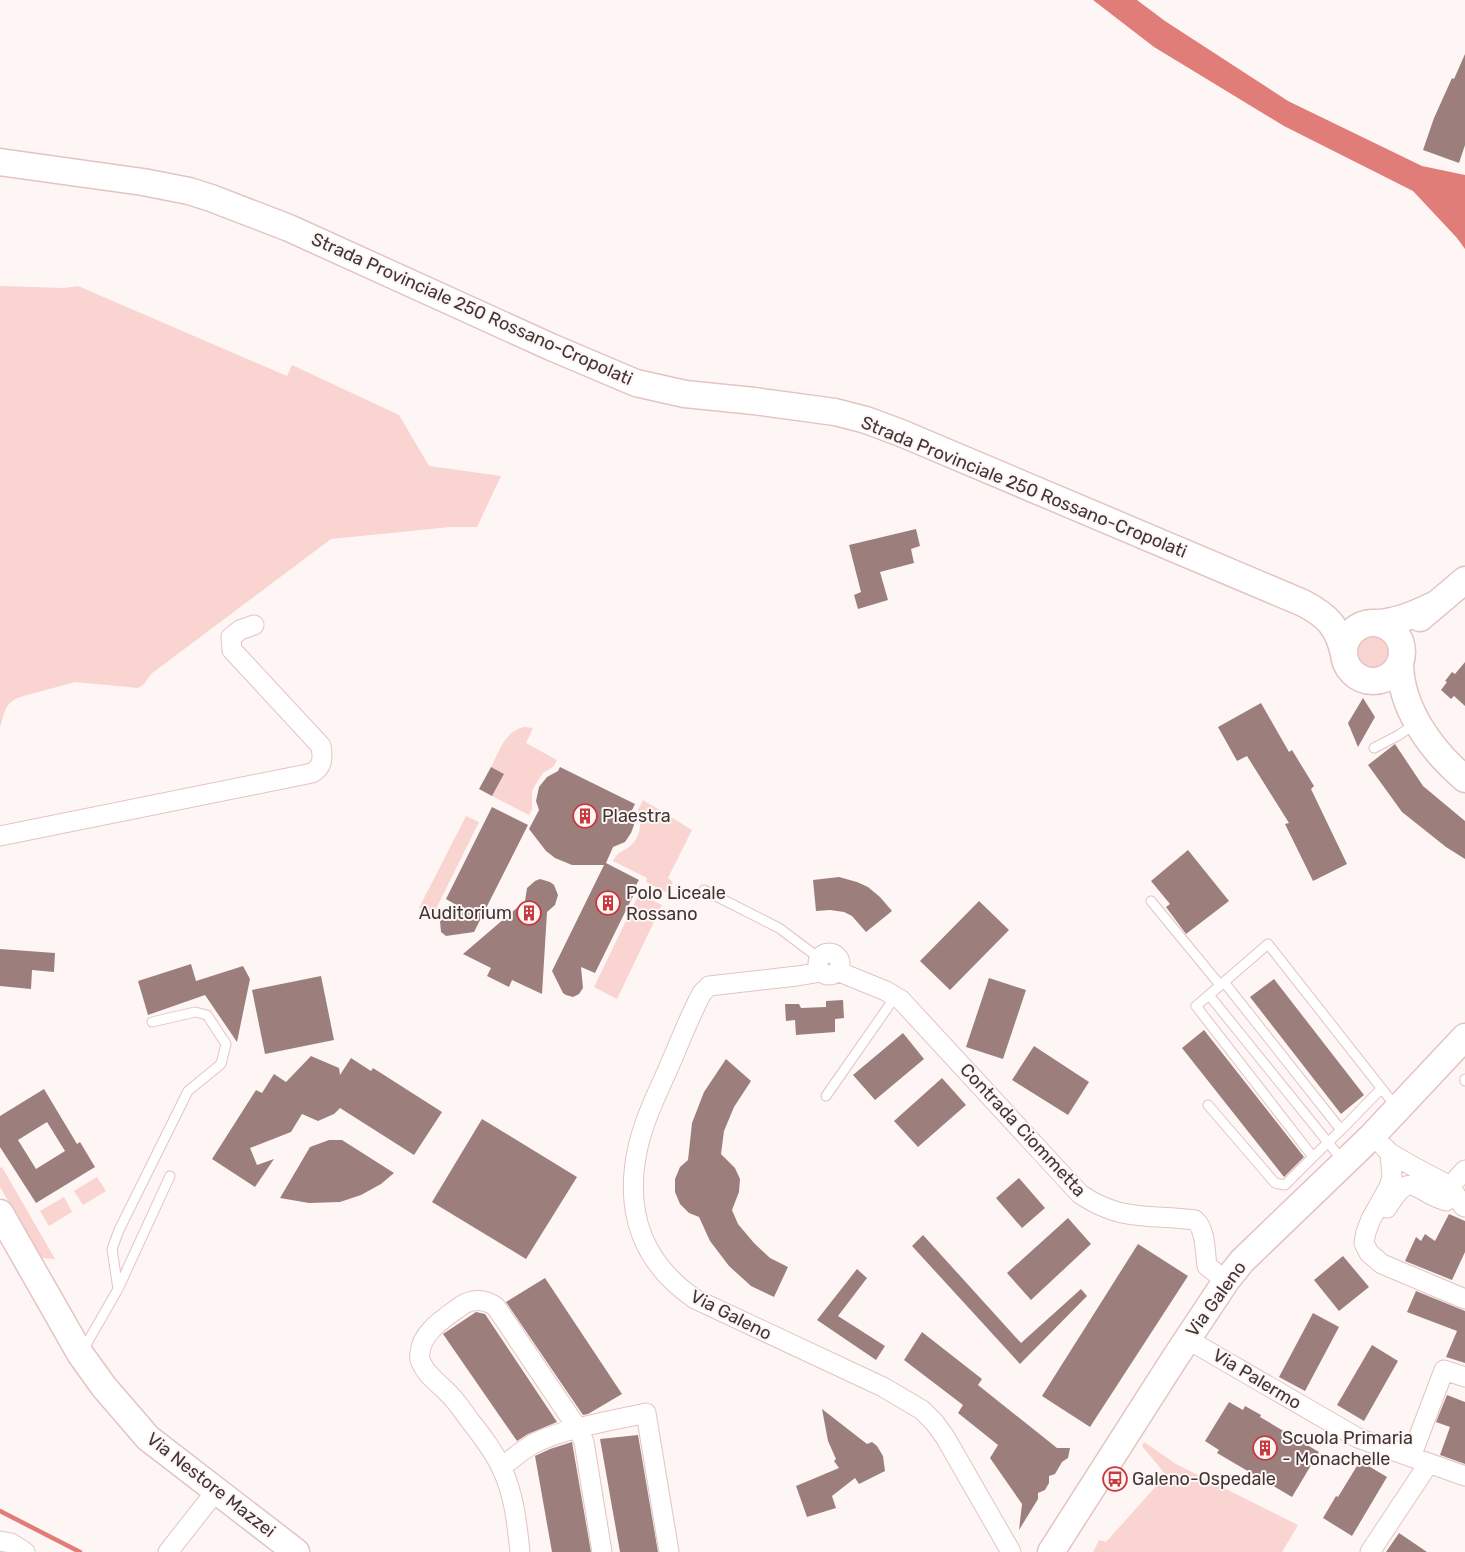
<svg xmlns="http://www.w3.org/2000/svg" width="1465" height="1552" viewBox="0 0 1465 1552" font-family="Rubik,sans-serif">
	<rect width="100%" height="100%" fill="#fdf6f5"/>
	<path fill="#f9d4d1" d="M0 286 64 288 78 286 287 376 292 365 399 415 429 466 501 476 477 527H450L331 539 151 674 144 684 138 688 75 682 20 697C4 703 5 713 0 727Z
		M1354 652a19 19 0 1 1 38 0a19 19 0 1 1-38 0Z
		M524 727 533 728 526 743 557 760 553 767 543 773 536 784 532 791V809L529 815 492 796 504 774 491 767C500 750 504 732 524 727Z
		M643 800 692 830 668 878 673 882 668 893 646 882 647 878 613 861C620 849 621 854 630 846 641 837 642 823 638 810Z
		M466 816 479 822 433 915 419 908Z
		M639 894 662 905 617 999 594 987Z
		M2 1167 55 1259 42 1258 0 1187V1168Z
		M97 1177 106 1191 83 1205 74 1191Z
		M64 1197 72 1212 49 1226 40 1211Z
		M1144 1442 1176 1464 1298 1525 1282 1552H1093L1099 1540 1106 1542 1166 1475 1142 1446Z"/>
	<path fill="#e17d79" d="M1093 0H1137L1165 21 1288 101 1422 166 1465 175V249L1457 238 1413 191 1284 126 1154 47Z"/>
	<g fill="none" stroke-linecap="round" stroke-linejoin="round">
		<path stroke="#e17d79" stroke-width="4.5" d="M0 1511 80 1552"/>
	</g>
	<path fill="#9c7f7d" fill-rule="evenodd" d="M1465 54V145L1459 163 1423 150 1434 118 1452 78 1454 79Z
		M916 529 920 546 911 549 914 563 880 572 888 600 858 609 854 595 861 592 849 545Z
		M1465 662V706L1454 696 1451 699 1441 690 1447 682 1445 681 1452 672 1455 674Z
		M1363 698 1375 717 1358 747 1348 723Z
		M1261 703 1289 752 1292 750 1314 786 1311 789 1347 864 1313 881 1285 824 1289 823 1247 756 1237 761 1218 727Z
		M1395 744 1423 786 1465 821V859L1446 847 1402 812 1368 765Z
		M491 767 504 774 492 796 479 789Z
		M560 767 635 804 632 810 634 825 631 833 625 842 613 847 606 863 639 880 635 887 637 888 595 973 581 967 583 988 579 994 573 997 566 995 563 993 552 971 604 865H572L555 858 546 851 529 829 539 810 536 801 539 787 547 777 558 771Z
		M492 807 528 825 474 932 446 936 441 932 440 921 458 906 446 899Z
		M1188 850 1229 901 1186 934 1166 907 1170 904 1151 881Z
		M839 877 857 882 868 887 880 897 892 911 866 932 852 916 844 912 830 910 816 911 813 880Z
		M540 879 550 882 554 885 558 895 555 905 547 912 542 994 512 980 509 987 487 976 491 968 463 954 525 901 527 888 535 881Z
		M979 901 1009 930 950 990 920 961Z
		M0 949 55 953 54 972 32 970 31 989 0 986Z
		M191 964 196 981 243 966 250 979 237 1042 205 995 148 1015 138 981Z
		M321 976 334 1040 265 1054 252 990Z
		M989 978 1026 990 1003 1059 966 1047Z
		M1274 979 1364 1095 1341 1114 1250 997Z
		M843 1000 844 1018 835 1019V1032L796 1035 795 1020 786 1021 785 1004H799L801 1008 826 1007V1001Z
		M1204 1030 1304 1157 1284 1177 1182 1048Z
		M903 1033 924 1059 875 1100 853 1075Z
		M1034 1046 1089 1082 1068 1115 1012 1080Z
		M311 1056 339 1068 340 1075 351 1058 371 1071 373 1068 442 1112 414 1155 340 1108 334 1114 318 1121 302 1114 291 1132 250 1148 257 1165 274 1159 255 1187 212 1159 256 1090 262 1093 274 1074 286 1082Z
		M726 1059 751 1081 734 1107 724 1131 721 1154 735 1168 740 1179 739 1192 732 1210 738 1224 754 1243 770 1258 788 1267 774 1297 751 1286 729 1266 710 1241 699 1217 689 1213 680 1204 675 1192V1179L680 1167 688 1160 692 1123 704 1092Z
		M942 1078 966 1105 918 1147 894 1121Z
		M44 1089 77 1144 80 1142 95 1167 36 1203 0 1147V1116ZM47 1122 65 1151 36 1169 18 1140Z
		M482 1119 577 1177 526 1259 432 1202Z
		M329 1140H342L394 1173 381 1184 361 1195 340 1202 309 1203 280 1198 310 1147Z
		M1019 1178 1045 1208 1022 1228 996 1198Z
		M1449 1214 1465 1221V1252L1452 1280 1405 1261 1416 1237 1421 1241 1425 1234 1435 1241Z
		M1068 1218 1091 1244 1031 1300 1007 1273Z
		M923 1235 1021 1343 1081 1289 1087 1296 1020 1364 912 1246Z
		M1138 1244 1188 1276 1090 1427 1042 1396Z
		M1343 1256 1369 1287 1339 1311 1314 1280Z
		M857 1269 867 1278 838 1316 885 1346 876 1360 817 1320Z
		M545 1278 622 1394 588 1414 583 1415 506 1302Z
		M1416 1291 1465 1311V1363L1446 1357 1457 1331 1407 1312Z
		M476 1312 485 1314 557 1422 528 1434 517 1441 443 1334Z
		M1313 1313 1339 1327 1305 1391 1279 1377Z
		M922 1332 982 1379 978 1385 1057 1448H1070L1068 1458 1062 1462 1055 1474 1049 1476V1483L1045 1490 1038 1493V1499L1019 1530 1022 1504 990 1458 998 1445 958 1413 963 1405 904 1360Z
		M1372 1345 1398 1361 1364 1421 1337 1405Z
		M1447 1395 1465 1402V1464L1440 1455 1450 1427 1436 1422Z
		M1229 1402 1243 1410 1245 1406 1261 1415 1260 1417 1319 1452 1292 1497 1217 1453 1219 1450 1205 1441Z
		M822 1409 867 1444 872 1442 877 1446 883 1456 885 1471 859 1484 855 1478 832 1496 836 1508 807 1517 796 1486 839 1468 834 1461 836 1459 828 1441Z
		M638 1435 658 1552H620L600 1439Z
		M572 1442 591 1552H552L535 1456 550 1449Z
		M1360 1461 1387 1477 1352 1536 1323 1518 1336 1496 1338 1497Z
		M1399 1533 1427 1552H1386Z"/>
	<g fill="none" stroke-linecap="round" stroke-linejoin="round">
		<g stroke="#e3c4c1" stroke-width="11">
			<path id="lane" d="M1374 748 1399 735 1416 723
				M704 890 779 928 819 958
				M1151 901 1220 985
				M1209 995 1196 1006 1313 1157 1341 1130 1224 982
				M1465 1079V1081
				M826 1096 895 997
				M1208 1105 1275 1183 1285 1185 1313 1157
				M1341 1130 1381 1089
				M1343 1161 1209 995 1268 944 1397 1108
				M118 1289 112 1249 119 1230 188 1091 221 1064 226 1044 207 1015 195 1012 152 1022
				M83 1350 118 1289 170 1176"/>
		</g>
		<g stroke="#e3c4c1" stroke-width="21">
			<path id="street" d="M0 836 312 773C323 767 323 758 321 746L232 650 231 637 240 630 254 625
				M818 964a11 11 0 1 1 22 0a11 11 0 1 1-22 0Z
				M837 971 886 991 901 1000 1080 1194C1121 1222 1149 1214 1195 1220 1206 1230 1205 1252 1207 1266L1226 1281
				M821 972 797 976 709 986 702 993C689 1017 679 1044 668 1069 657 1094 644 1120 638 1147 624 1210 641 1262 695 1299L883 1387 922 1410 934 1422 945 1437 1011 1552
				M1384 1147 1390 1153 1416 1168 1450 1186 1463 1206 1465 1207
				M1390 1153 1392 1177 1389 1187 1371 1219 1366 1232 1364 1243 1369 1253 1382 1264 1465 1299
				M1450 1186 1465 1170
				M1387 1208C1412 1168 1413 1191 1446 1201L1450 1197V1186
				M1187 1339 1358 1438 1465 1476
				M1411 1457 1444 1370 1465 1377
				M502 1467C512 1459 521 1451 533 1444 564 1428 611 1421 646 1413L669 1552
				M0 1541 11 1543 25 1552
				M168 1552 216 1491
				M520 1552C517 1523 514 1493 501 1467 493 1450 482 1436 471 1422 464 1413 458 1403 450 1395 442 1386 427 1376 422 1364 420 1362 419 1356 420 1353 421 1332 446 1317 461 1306 472 1298 486 1299 496 1307L578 1429 584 1442 602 1552
				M1370 1552 1429 1463"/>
		</g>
		<g stroke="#e3c4c1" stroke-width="29">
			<path id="secondary" d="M0 162 143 182 189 191 211 198 289 228 551 347 636 383 685 394 754 401 835 412 866 420 901 433 1303 603C1328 616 1338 627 1344 654
				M1420 618 1465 580
				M1371 623C1392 624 1413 615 1432 606
				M1344 652a29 29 0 1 1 58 0a29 29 0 1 1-58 0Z
				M1400 662C1400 708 1431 750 1465 779
				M0 1213 81 1355 104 1387 148 1438 296 1552
				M1051 1552 1173 1361 1226 1281 1242 1261 1372 1136 1465 1037"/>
		</g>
		<use href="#lane" stroke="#fff" stroke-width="9"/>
		<use href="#street" stroke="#fff" stroke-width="19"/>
		<use href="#secondary" stroke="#fff" stroke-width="26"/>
	</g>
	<defs>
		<g id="building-ring" transform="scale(1.25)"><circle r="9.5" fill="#fdf6f5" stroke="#c8393e" stroke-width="1.5"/><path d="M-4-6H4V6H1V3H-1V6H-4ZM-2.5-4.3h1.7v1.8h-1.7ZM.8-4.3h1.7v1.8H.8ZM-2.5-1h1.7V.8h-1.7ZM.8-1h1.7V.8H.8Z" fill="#c8393e"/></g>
		<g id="bus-ring" transform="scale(1.25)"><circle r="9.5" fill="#fdf6f5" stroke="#c8393e" stroke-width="1.5"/><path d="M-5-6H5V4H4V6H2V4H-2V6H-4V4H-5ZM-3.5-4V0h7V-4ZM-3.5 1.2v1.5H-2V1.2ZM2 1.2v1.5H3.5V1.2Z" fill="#c8393e"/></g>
	</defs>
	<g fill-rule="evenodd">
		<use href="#building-ring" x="585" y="816"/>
		<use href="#building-ring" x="608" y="903"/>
		<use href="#building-ring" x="529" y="913"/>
		<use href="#building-ring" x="1265" y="1448"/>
		<use href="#bus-ring" x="1115" y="1479"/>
	</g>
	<g text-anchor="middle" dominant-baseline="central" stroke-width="4" stroke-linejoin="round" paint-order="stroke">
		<g font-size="18" fill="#423534" stroke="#fdf6f5">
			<text transform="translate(472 309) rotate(24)">Strada Provinciale 250 Rossano-Cropolati</text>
			<text transform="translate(1024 487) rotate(22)">Strada Provinciale 250 Rossano-Cropolati</text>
			<text transform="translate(1023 1130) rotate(47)">Contrada Ciommetta</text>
			<text transform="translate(1216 1299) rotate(-54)">Via Galeno</text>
			<text transform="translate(731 1315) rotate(27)">Via Galeno</text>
			<text transform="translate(1257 1379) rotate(31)">Via Palermo</text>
			<text transform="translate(211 1485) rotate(38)">Via Nestore Mazzei</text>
		</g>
		<g font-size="18" fill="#423534" stroke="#fdf6f5" text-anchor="start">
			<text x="602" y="816">Plaestra</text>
			<text x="626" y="893">Polo Liceale<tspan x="626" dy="21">Rossano</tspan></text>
			<text x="512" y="913" text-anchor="end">Auditorium</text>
			<text x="1282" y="1438">Scuola Primaria<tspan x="1282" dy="21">- Monachelle</tspan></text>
			<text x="1132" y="1479">Galeno-Ospedale</text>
		</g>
	</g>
</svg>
